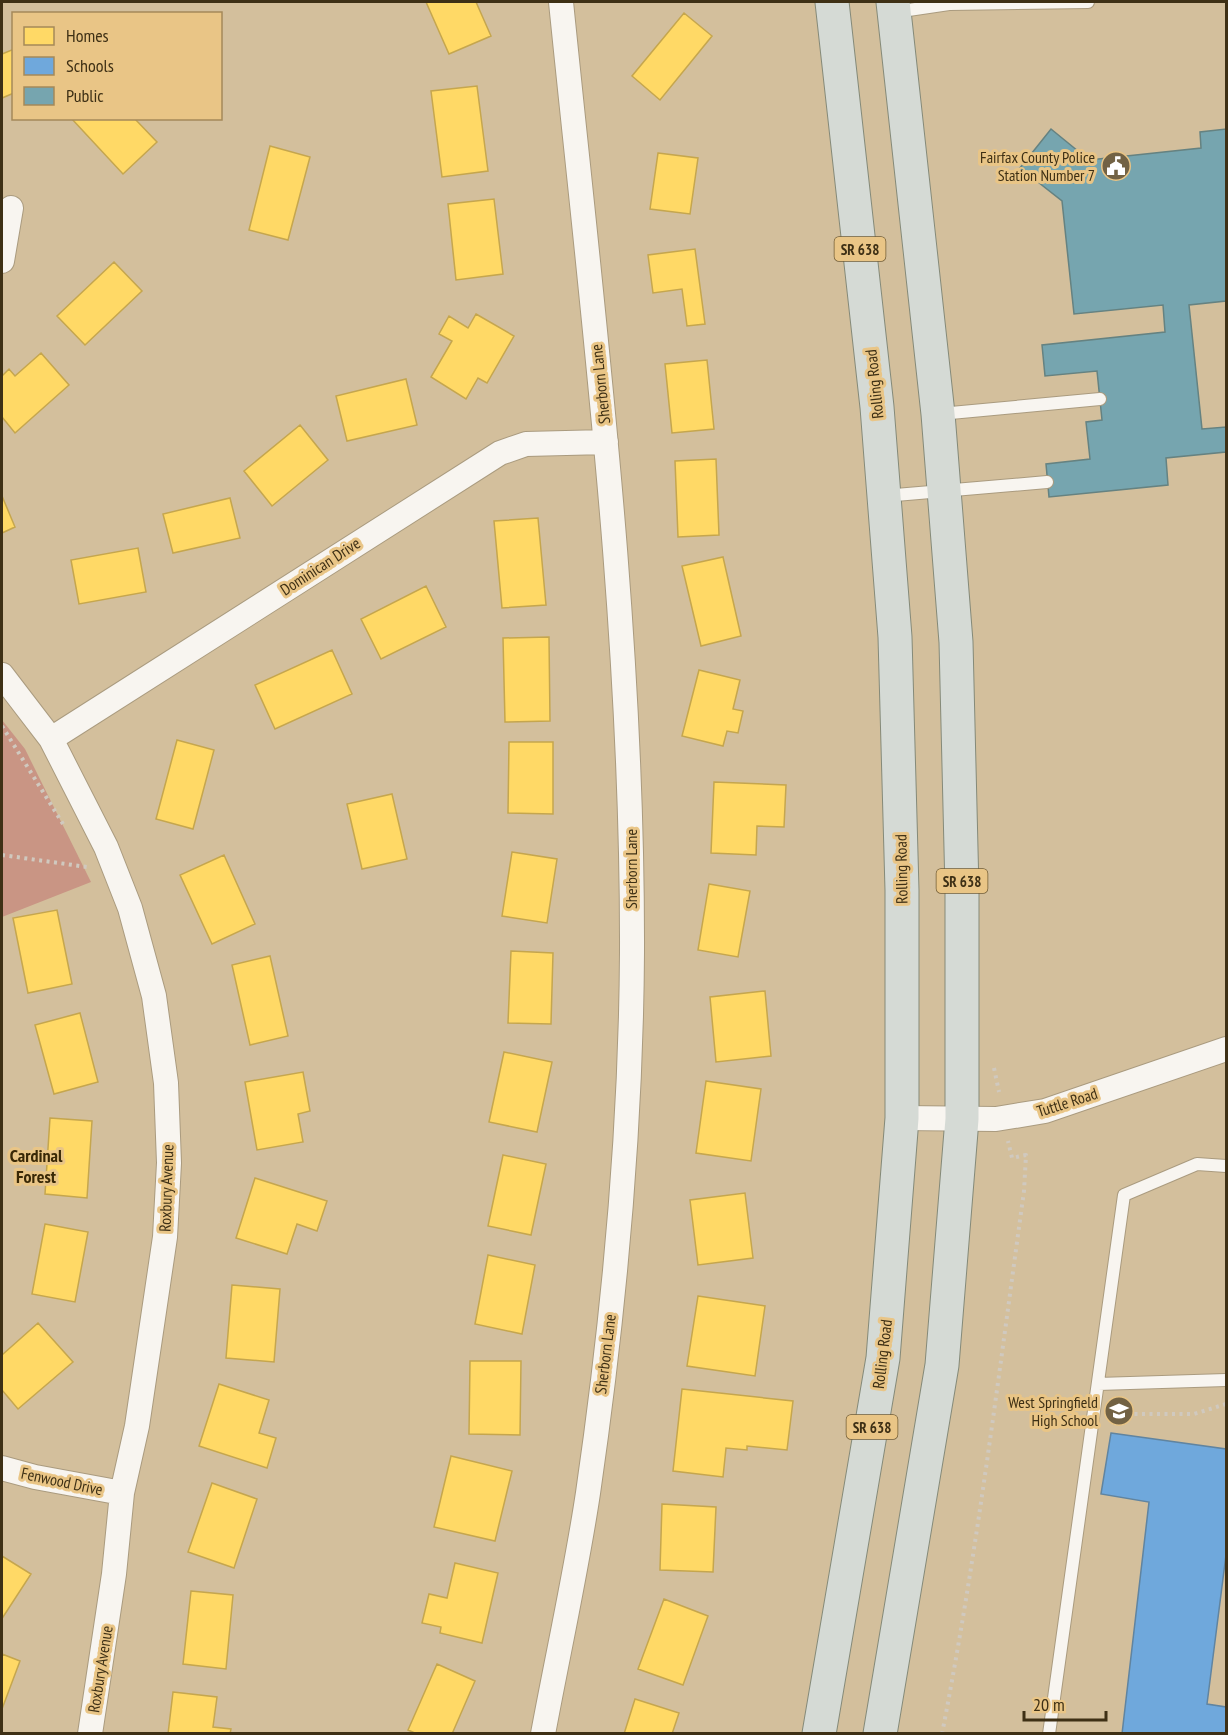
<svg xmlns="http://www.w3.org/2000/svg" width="1228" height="1735" viewBox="0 0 1228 1735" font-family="'PT Sans Narrow',sans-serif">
	<rect width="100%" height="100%" fill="#d3bf9c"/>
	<path fill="#c99584" d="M2 720 25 749 91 882 2 917Z"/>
	<path fill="#ffd966" stroke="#c5a64e" stroke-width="1.5" d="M426 2H476L491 36 449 54Z
		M684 13 712 36 660 100 632 76Z
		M14 49V93L2 98V54Z
		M477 86 488 171 442 177 431 91Z
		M71 118H134L157 142 123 174Z
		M270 146 310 157 288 240 249 230Z
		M658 153 698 158 690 214 650 209Z
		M494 199 503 274 456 280 448 204Z
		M695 249 705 324 687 326 682 289 653 293 648 255Z
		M114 262 142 291 85 345 57 316Z
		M476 314 514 336 487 383 478 378 466 399 431 377 452 341 439 334 449 316 468 328Z
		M41 353 69 385 15 433 2 417V376L9 369 15 376Z
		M707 360 714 429 672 433 665 364Z
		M406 379 417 425 347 441 336 396Z
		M300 425 328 460 272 506 244 471Z
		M716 459 719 535 678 537 675 461Z
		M2 496 15 527 2 533Z
		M230 498 240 538 173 553 163 514Z
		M538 518 546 605 502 608 494 521Z
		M138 548 146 592 79 604 71 560Z
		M723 557 741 636 701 646 682 566Z
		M426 586 446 627 381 659 361 619Z
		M549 637 550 721 505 722 503 638Z
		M332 650 352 694 275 729 255 685Z
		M699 670 740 680 733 709 743 711 738 733 727 731 723 746 682 736Z
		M177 740 214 750 193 829 156 819Z
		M509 742H553V814L508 813Z
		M714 782 786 785 784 827 757 826 756 855 711 853Z
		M392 794 407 859 362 869 347 804Z
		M512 852 557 859 547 923 502 916Z
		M224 855 255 924 212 944 180 875Z
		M709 884 750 891 738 957 698 950Z
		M57 910 72 984 28 993 13 918Z
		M511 951 553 953 551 1024 508 1023Z
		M270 956 288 1036 250 1045 232 965Z
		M765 991 771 1056 716 1062 710 997Z
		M80 1013 98 1082 54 1094 35 1025Z
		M504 1052 552 1062 537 1132 489 1122Z
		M303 1072 310 1111 298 1114 303 1142 257 1150 245 1082Z
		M706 1081 761 1089 751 1161 696 1153Z
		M50 1118 92 1121 87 1198 45 1194Z
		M503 1155 546 1164 531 1235 488 1226Z
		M255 1178 327 1201 317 1231 297 1224 287 1254 236 1238Z
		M745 1193 753 1258 698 1265 690 1200Z
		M45 1224 88 1232 75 1302 32 1294Z
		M488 1255 535 1265 522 1334 475 1324Z
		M232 1285 280 1289 274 1362 226 1358Z
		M698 1296 765 1306 755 1376 687 1366Z
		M38 1323 73 1362 18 1409 2 1390V1355Z
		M470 1361H521L520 1435 469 1434Z
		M219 1384 269 1400 259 1433 276 1438 267 1468 199 1446Z
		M682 1389 793 1401 787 1450 747 1446V1450L726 1448 723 1477 673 1471Z
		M451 1456 512 1471 495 1541 434 1527Z
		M212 1483 257 1499 234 1568 188 1552Z
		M662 1504 716 1507 713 1572 660 1570Z
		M2 1556 31 1574 3 1617 2 1616Z
		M455 1563 498 1573 482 1643 440 1633 441 1627 422 1623 429 1594 447 1598Z
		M191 1591 233 1595 226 1669 183 1664Z
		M664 1599 708 1616 683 1685 638 1669Z
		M2 1654 20 1661 2 1709Z
		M437 1664 475 1681 452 1734H417L408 1730Z
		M173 1692 217 1697 213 1727 231 1729 230 1734H168Z
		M635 1699 679 1713 672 1734H624Z"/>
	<path fill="#6fa8dc" stroke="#6084a0" stroke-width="1.5" d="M1111 1433 1226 1449V1555L1207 1704 1226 1707V1734H1122L1149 1502 1101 1494Z"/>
	<path fill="#76a5af" stroke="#658281" stroke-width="1.5" d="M1051 129 1089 160 1201 148 1200 132 1226 129V301L1189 305 1202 429 1226 427V452L1166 458 1168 485 1049 497 1046 464 1090 459 1086 422 1102 420 1097 371 1045 376 1042 345 1165 332 1163 305 1074 314 1062 201 1020 168Z"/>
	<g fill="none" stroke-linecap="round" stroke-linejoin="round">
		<g stroke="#aa9b7f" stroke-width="14">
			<path id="service" d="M895 12 949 4 1088 2
				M940 414 1100 399
				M884 496 1047 482
				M1098 1384 1226 1380
				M1049 1734 1124 1195 1197 1164 1226 1166"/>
		</g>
		<g stroke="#aa9b7f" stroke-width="26">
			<path id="minor" d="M2 261 11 208
				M2 675 51 739 106 847 130 908 154 996 166 1083 169 1163 165 1237 137 1426 122 1493 114 1574 90 1734
				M51 739 500 453 526 444 606 442
				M902 1118 996 1119 1045 1111 1226 1049
				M2 1468 35 1477 122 1493
				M543 1734C558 1653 576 1573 588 1493 614 1314 631 1133 632 952 633 634 593 318 561 2"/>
		</g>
		<g stroke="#858a79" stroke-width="35">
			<path id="primary" d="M819 1734 883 1358 902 1118V890L895 637 877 407 832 2
				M880 1734 942 1365 962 1119V890L956 642 938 414 893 2"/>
		</g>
		<path stroke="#d0c9bf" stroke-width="4" stroke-dasharray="3 4.5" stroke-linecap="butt" d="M2 726 63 824
			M2 855 87 867
			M994 1068 999 1092
			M1112 1414H1194L1226 1404
			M942 1734C977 1554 999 1372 1024 1191L1026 1155 1012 1158 1008 1141"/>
		<use href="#service" stroke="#f8f5f0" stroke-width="12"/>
		<use href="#minor" stroke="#f8f5f0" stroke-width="24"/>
		<use href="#primary" stroke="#d5dad5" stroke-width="33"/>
	</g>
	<defs>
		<g id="civic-disc" transform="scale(1.5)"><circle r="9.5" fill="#726244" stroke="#e9c586"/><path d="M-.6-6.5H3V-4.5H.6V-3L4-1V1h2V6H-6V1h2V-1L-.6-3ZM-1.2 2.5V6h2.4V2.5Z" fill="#fff"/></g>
		<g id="school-disc" transform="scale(1.5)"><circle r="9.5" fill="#726244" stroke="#e9c586"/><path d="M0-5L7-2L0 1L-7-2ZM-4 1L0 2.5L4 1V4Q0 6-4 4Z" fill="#fff"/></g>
	</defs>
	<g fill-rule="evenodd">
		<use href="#civic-disc" x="1116" y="166"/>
		<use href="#school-disc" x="1119" y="1411"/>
	</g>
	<g text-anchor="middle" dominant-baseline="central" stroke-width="6" stroke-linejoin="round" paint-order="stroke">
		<g fill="#e9c586" stroke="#715d37" stroke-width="1.5">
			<rect x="834.5" y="237" width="51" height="24" rx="4.5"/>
			<rect x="936.5" y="869" width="51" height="24" rx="4.5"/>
			<rect x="846.5" y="1415" width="51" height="24" rx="4.5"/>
		</g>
		<g font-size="15" font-weight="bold" fill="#3e3015">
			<text x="860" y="249">SR 638</text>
			<text x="962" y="881">SR 638</text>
			<text x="872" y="1427">SR 638</text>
		</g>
		<g font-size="16" fill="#3e3015" stroke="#e9c586" text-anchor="end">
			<text x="1095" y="157">Fairfax County Police<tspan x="1095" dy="18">Station Number 7</tspan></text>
			<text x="1098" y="1402">West Springfield<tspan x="1098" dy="18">High School</tspan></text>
		</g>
		<g font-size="16" fill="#3e3015" stroke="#e9c586">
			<text transform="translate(600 384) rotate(-96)">Sherborn Lane</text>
			<text transform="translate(874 384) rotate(-96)">Rolling Road</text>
			<text transform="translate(320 566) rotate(-33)">Dominican Drive</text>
			<text transform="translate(631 869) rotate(-90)">Sherborn Lane</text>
			<text transform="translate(901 869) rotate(-91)">Rolling Road</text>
			<text transform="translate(1067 1102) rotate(-18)">Tuttle Road</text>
			<text transform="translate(166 1188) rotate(-88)">Roxbury Avenue</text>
			<text transform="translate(605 1354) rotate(-83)">Sherborn Lane</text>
			<text transform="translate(882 1354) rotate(-83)">Rolling Road</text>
			<text transform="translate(62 1481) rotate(12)">Fenwood Drive</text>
			<text transform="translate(100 1669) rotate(-81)">Roxbury Avenue</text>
		</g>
		<g font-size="18" font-weight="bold" fill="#392806" stroke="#e9c586">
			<text x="36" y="1155">Cardinal<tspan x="36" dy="21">Forest</tspan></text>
		</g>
	</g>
	<rect width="1228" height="1735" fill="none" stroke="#3e3015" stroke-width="6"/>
	<rect x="12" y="12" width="210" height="108" fill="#e9c586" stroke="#a58959" stroke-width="1.5"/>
	<rect x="24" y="27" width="30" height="18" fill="#ffd966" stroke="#a58959" stroke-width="1.5"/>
	<text x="66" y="42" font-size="18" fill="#3e3015">Homes</text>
	<rect x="24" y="57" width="30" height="18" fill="#6fa8dc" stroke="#a58959" stroke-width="1.5"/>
	<text x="66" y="72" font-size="18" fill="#3e3015">Schools</text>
	<rect x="24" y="87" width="30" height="18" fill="#76a5af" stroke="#a58959" stroke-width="1.5"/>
	<text x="66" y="102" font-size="18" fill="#3e3015">Public</text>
	<path d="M1024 1711v9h82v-9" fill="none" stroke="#3e3015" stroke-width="3"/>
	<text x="1033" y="1711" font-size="18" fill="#3e3015" stroke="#e9c586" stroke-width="4.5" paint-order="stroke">20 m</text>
</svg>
